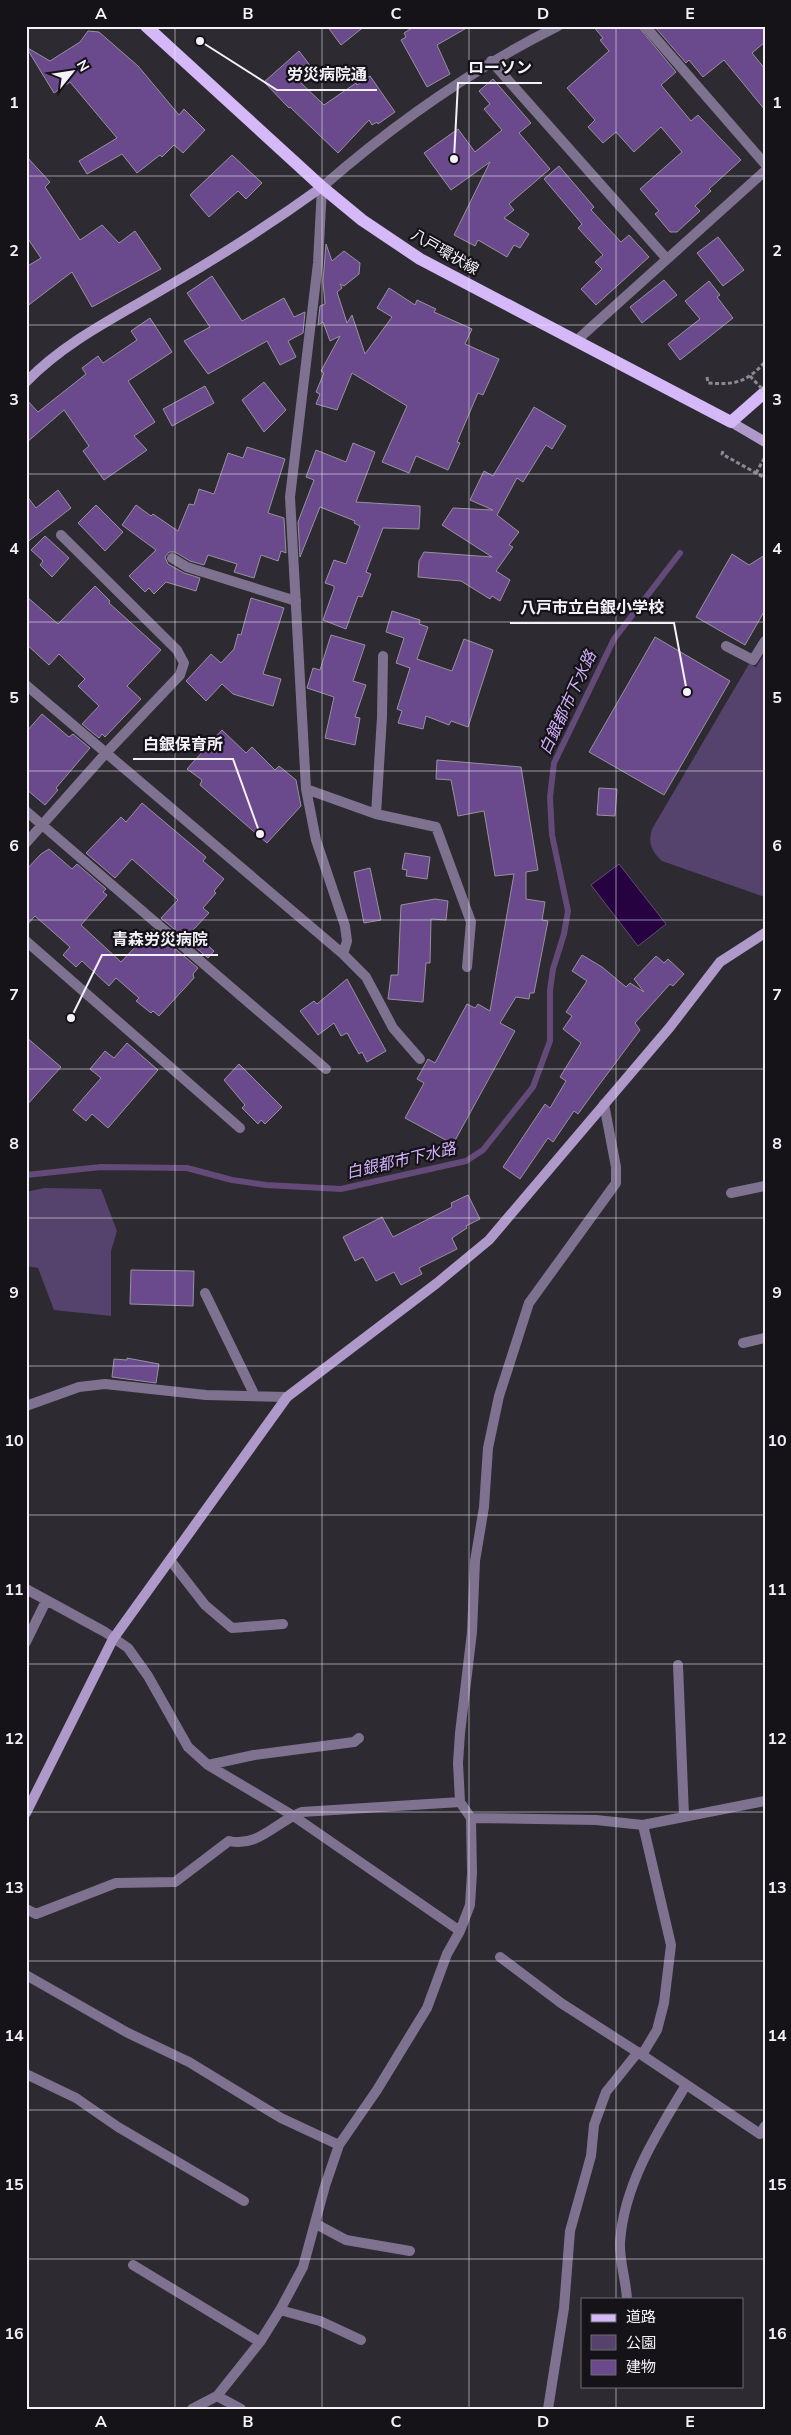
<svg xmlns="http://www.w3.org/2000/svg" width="791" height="2435" viewBox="0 0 791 2435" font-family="'Nunito Sans','Noto Sans JP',sans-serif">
	<rect width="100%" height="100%" fill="#2d2a32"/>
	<path fill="#56436d" d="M765 653V897L662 861C651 851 648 843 652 829L749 664 756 667Z
		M44 1188 101 1189 117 1231 111 1251V1316L54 1310 38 1268 26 1266V1192Z"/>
	<path fill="#260241" stroke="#644a78" d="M619 864 666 924 638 946 591 885Z"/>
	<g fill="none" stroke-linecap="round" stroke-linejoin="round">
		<path stroke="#644a78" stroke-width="6" d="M26 1175 101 1167 187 1168 232 1180 266 1185 341 1189 466 1161 483 1150 533 1087 550 1041V990L553 969 564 934 568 911 552 835 550 797 554 763 614 639 680 553"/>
	</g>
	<path fill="#6a4a8c" stroke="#96929c" d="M327 26H365L341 45Z
		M415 26H470L437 45 450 74 427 87 401 40 406 37 404 33Z
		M593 26H638L676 72 661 85 691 121 698 115 741 160 709 189 711 191 695 206 700 211 677 232H670L655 214 659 211 640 189 682 152 661 127 634 152 616 132 603 143 588 127 595 120 567 88 609 51 600 40 603 38Z
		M654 26H765V42L752 53 765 69V110L724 60 703 77 689 60 686 63Z
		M88 31 99 32 138 66 179 115 184 109 205 130 183 153 174 145 162 157 160 155 137 173 122 154 87 174 79 161 117 138 70 82 54 93 26 47 50 61 80 42Z
		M299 51 312 68 298 80 324 105 356 83 357 85 370 76 395 112 378 124 377 122 372 125 369 120 338 153 290 107 289 108 264 82Z
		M493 79 531 123 519 133 550 169 509 204 514 210 504 218 529 234 520 248 514 245 507 257 478 240 475 246 454 235 490 162 451 190 424 153 458 129 475 152 502 130 484 109 490 104 479 91Z
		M232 155 262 183 246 199 238 191 209 217 190 195Z
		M26 156 50 182 45 187 80 240 102 225 119 243 135 231 161 269 92 307 72 272 26 307V267L41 258 26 236Z
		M559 166 594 207 591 210 621 242 629 235 649 257 596 305 581 289 602 269 595 262 603 255 578 228 582 224 544 179Z
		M718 237 744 270 723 286 697 253Z
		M326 244 332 261 344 251 360 263 359 274 344 286 340 284 342 288 337 292 347 323 352 315 365 354 392 317 377 308 389 288 415 305 417 300 436 309 434 312 472 329 465 344 499 359 483 395 478 393 457 442 460 443 448 470 416 456 409 473 382 462 407 406 352 373 337 410 316 404 320 394 316 392 324 373 321 371 340 336 330 341 323 322 318 325 320 306 325 304 323 281Z
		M212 276 242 321 284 298 294 317 305 312 303 333 288 341 296 357 280 365 267 341 208 374 184 341 210 327 187 293Z
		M664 280 677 295 642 323 630 307Z
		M709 281 720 295 717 297 733 318 680 360 668 344 700 319 685 301Z
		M150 318 172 352 128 381 155 422 134 436 147 450 104 480 83 451 89 446 64 410 26 443V399L38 412 86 374 82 368 98 356 103 363 137 340 131 331Z
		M264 382 286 410 264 432 242 400Z
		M205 386 214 403 172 426 163 409Z
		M534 407 566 426 552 449 546 445 523 482 517 478 497 515 519 532 509 545 513 547 496 571 510 580 500 601 492 596 490 599 461 581 418 577 419 561 424 552 492 557 442 525 453 508 493 510 470 500 484 471 493 476Z
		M353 443 375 452 356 502 420 506V513L419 529 383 528 366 572 371 574 362 597 358 596 346 629 323 620 334 589V586L325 583 334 560 346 564 360 526 354 523 355 521 320 507 300 557 298 522 314 480 306 477 316 450 346 462Z
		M247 447 285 459 268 513 284 518 286 553 281 551 278 561 261 555 254 578 234 572 237 564 208 555 204 565 190 561 175 552H169L165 557 168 564 184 573 200 578 196 591 166 582 154 594 149 588 145 592 129 576 156 550 122 525 136 505 151 516 153 514 178 531 189 504 194 505 199 489 214 494 228 453 243 458Z
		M58 490 71 508 26 543V495L36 508Z
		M96 505 123 532 105 551 78 523Z
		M45 536 69 558 52 577 40 565 43 561 31 550Z
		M732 554 749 565 765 555V610L745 645 696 617Z
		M95 586 110 601 109 603 161 650 127 686 141 699 105 737 102 734 99 738 82 724 99 706 78 686 85 679 59 654 49 665 26 644V596L58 624Z
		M251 598 284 608 263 674 281 679 273 706 233 694 222 684 206 701 186 681 211 654 221 663 234 649 238 634 241 635Z
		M392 611 420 620 419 624 428 627 417 659 452 671 464 639 493 650 468 727 451 721 449 725 426 716 423 729 398 723 402 711 397 709 410 668 396 663 404 638 386 632Z
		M331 635 365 645 353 681 366 685 355 717 360 718 355 745 325 738 334 697 307 688 313 668 320 670Z
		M655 637 730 681 664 795 589 752Z
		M42 714 69 737 73 734 90 748 56 788 58 790 45 805 26 789V732Z
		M222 730 246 753 252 747 275 770 279 766 296 780 301 806 267 843 200 785 202 780 187 769Z
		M437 760 521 767 538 870 526 872V899L545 902 542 920 548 921 534 993H530L529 999 516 997 500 1023 515 1031 453 1144 405 1118 424 1083 417 1079 428 1059 435 1063 467 1004 475 1008 478 1004 490 1011 514 874 495 876 484 811 458 816 451 780 436 779Z
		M599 788 617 789 615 816 597 815Z
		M142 803 206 857 203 861 224 879 214 891 216 893 203 908 209 913 192 931 214 951 208 958 161 918 178 900 132 859 115 878 86 853 121 817 126 822Z
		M49 849 72 869 77 864 106 889 103 892 107 895 81 925 121 962 152 929 198 968 193 974 194 978 159 1016 153 1011 151 1013 136 1001 139 998 116 978 109 986 82 961 76 967 63 955 70 947 35 916 26 926V870L41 854Z
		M405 853 430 857 427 879 406 876 407 870 402 869Z
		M370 868 381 920 364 923 354 872Z
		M435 899 448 901 446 920 431 919 430 963H426L423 1002 388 999 391 975H398L401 905Z
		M582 955 602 967 626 987 630 983 644 992 634 979 656 956 664 963 668 959 684 974 673 986 670 984 635 1023 640 1030 596 1089 578 1114 574 1111 553 1142 548 1138 520 1179 503 1167 545 1104 550 1108 566 1081 560 1077 581 1043 563 1029 572 1016 566 1012 587 981 572 971Z
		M347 979 386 1051 367 1062 362 1052 359 1054 347 1033 341 1036 334 1023 318 1035 300 1011 314 1001 317 1004Z
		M26 1037 61 1067 26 1106Z
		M127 1043 158 1070 108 1128 92 1114 86 1121 73 1110 101 1078 90 1069 105 1051 114 1058Z
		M239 1064 282 1107 265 1124 261 1120 258 1124 242 1108 245 1105 224 1080Z
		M468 1195 480 1219 466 1226 467 1228 452 1238 457 1249 419 1268 422 1274 401 1285 394 1272 376 1281 363 1257 355 1261 343 1237 382 1217 393 1237 452 1207 451 1203Z
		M131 1270 194 1271 193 1306 130 1304Z
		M127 1358 159 1364 156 1383 112 1377 114 1359 127 1360Z"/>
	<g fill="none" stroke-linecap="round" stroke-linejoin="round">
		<path stroke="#8c8a91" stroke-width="3" stroke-dasharray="4 2.5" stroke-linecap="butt" d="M707 377 708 383C734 385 746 383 765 362
			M723 451 722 454 765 478
			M756 473 765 457"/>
		<path stroke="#7f7290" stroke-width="10" d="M172 558 187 567 296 601
			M726 646 753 660 765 641"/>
		<path stroke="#7f7290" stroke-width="10" d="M645 26 765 164
			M491 61 667 259
			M576 341 765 171
			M26 685 343 954 347 941 345 926 316 840 306 789 290 497 318 263 322 187C394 124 472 69 558 26
			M306 789 376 814 436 827 471 922 467 967
			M26 811 326 1069
			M376 814 382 717 383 656
			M26 843 105 754 180 675 184 663 177 650 61 535
			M26 941 240 1128
			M343 954 366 977 393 1028 420 1059
			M731 1193 765 1186
			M205 1293 255 1396
			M743 1343 765 1338
			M26 1406 79 1387 105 1384 206 1395 287 1397
			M170 1560 205 1605 232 1628 283 1624
			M26 1589 105 1632 128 1648 148 1676 188 1747 208 1765 292 1815 460 1931
			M26 1642 46 1601
			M678 1665 684 1816
			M208 1765 254 1755 354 1742 359 1738
			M765 1801 643 1825 671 1945 664 2003 657 2030 642 2055 760 2134 765 2126
			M471 1818 596 1820 643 1825
			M26 1909 36 1914 116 1883 175 1882 229 1841C258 1848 277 1821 302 1812L460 1802
			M500 1957 561 2003 642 2055
			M26 1975 128 2033 189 2062 281 2118 339 2145
			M26 2074 76 2098 118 2127 244 2201
			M316 2224 346 2240 410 2251
			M133 2265 260 2342
			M627 2299C626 2280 619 2260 620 2242 624 2184 657 2133 686 2085
			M280 2310 320 2321 361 2340
			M217 2396 241 2409
			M192 2409 217 2396 260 2342 280 2310 303 2267 325 2186 339 2145 377 2090 427 2008 447 1954 460 1931 470 1905 472 1873 471 1818 460 1802 458 1763 460 1733 472 1632 475 1561 484 1507 488 1448 499 1396 529 1303 616 1183V1167L604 1104
			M548 2409 564 2308 570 2231 591 2156 594 2125 606 2092 638 2052"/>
		<path stroke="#af99ca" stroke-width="10" d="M26 382C66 341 116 317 165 288 219 257 272 223 322 187
			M731 422 765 442
			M26 1813 113 1639 287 1397 437 1283 489 1240 670 1027 720 962 765 933"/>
		<path stroke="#d4b8f7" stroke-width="12" d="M146 26 322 187 362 220 420 259 731 422 765 392"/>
		<path stroke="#8c8a91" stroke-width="3" stroke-dasharray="4 2.5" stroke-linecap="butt" d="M750 376 765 392"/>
	</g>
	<path fill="none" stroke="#f4f2f8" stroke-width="1" stroke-opacity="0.55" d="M175 26V2409M322 26V2409M469 26V2409M616 26V2299M26 176H765M26 325H765M26 474H765M26 622H765M26 771H765M26 920H765M26 1069H765M26 1218H765M26 1366H765M26 1515H765M26 1664H765M26 1812H765M26 1961H765M26 2110H765M26 2259H765M616 2386V2409"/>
	<g text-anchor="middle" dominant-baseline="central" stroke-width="4.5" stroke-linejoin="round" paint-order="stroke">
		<g font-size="15" fill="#f4f2f8" stroke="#151317">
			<text transform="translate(445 252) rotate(30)">八戸環状線</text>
		</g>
		<g font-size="16" font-style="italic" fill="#d1affb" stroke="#151317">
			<text transform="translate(568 703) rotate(-65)">白銀都市下水路</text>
			<text transform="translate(401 1161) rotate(-13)">白銀都市下水路</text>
		</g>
	</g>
	<path fill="none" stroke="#f4f2f8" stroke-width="2" d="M454 159L458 83H542M200 41L277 90H377M687 692L674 623H510M260 834L233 759H133M71 1018L102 955H218"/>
	<g fill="#f4f2f8" stroke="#151317" stroke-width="2">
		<circle cx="454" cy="159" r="5"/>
		<circle cx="200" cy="41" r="5"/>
		<circle cx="687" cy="692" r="5"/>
		<circle cx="260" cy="834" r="5"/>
		<circle cx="71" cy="1018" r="5"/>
	</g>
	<g font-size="16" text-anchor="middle" font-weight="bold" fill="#f4f2f8" stroke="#151317" stroke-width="4.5" stroke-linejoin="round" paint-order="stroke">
		<text x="500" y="73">ローソン</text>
		<text x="327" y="80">労災病院通</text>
		<text x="592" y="613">八戸市立白銀小学校</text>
		<text x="183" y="750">白銀保育所</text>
		<text x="160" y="945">青森労災病院</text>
	</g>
	<rect width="791" height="2435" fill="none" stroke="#151317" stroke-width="55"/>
	<rect x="581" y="2298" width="162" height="90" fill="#151317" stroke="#6e6c71"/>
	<rect x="591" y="2314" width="25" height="8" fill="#d4b8f7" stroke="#6e6c71"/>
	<text x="626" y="2322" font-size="15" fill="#f4f2f8">道路</text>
	<rect x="591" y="2335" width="25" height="15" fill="#56436d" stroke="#6e6c71"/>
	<text x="626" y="2348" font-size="15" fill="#f4f2f8">公園</text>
	<rect x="591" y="2360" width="25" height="15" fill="#6a4a8c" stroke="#6e6c71"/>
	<text x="626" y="2372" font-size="15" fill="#f4f2f8">建物</text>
	<g transform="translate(72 72) rotate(60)" stroke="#151317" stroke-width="4" paint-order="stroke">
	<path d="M0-4L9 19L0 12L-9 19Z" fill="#f4f2f8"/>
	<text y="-8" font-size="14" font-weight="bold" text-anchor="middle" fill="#f4f2f8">N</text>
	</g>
	<rect x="28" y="28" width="736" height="2380" fill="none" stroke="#f4f2f8" stroke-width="2"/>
	<g font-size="16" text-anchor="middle" font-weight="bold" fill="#f4f2f8">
		<text x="101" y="19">A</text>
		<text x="248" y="19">B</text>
		<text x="396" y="19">C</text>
		<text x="543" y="19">D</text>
		<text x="690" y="19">E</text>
		<text x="14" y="108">1</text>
		<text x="777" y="108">1</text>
		<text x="14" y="256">2</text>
		<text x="777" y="256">2</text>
		<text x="14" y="405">3</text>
		<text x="777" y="405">3</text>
		<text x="14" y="554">4</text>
		<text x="777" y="554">4</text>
		<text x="14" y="703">5</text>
		<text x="777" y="703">5</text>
		<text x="14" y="851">6</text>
		<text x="777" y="851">6</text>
		<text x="14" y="1000">7</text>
		<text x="777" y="1000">7</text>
		<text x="14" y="1149">8</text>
		<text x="777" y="1149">8</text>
		<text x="14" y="1298">9</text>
		<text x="777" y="1298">9</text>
		<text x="14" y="1446">10</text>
		<text x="777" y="1446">10</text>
		<text x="14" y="1595">11</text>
		<text x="777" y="1595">11</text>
		<text x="14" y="1744">12</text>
		<text x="777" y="1744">12</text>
		<text x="14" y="1893">13</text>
		<text x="777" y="1893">13</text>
		<text x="14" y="2041">14</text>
		<text x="777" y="2041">14</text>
		<text x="14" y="2190">15</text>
		<text x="777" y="2190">15</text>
		<text x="14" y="2339">16</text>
		<text x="777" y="2339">16</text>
		<text x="101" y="2427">A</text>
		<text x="248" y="2427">B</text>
		<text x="396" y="2427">C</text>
		<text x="543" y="2427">D</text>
		<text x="690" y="2427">E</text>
	</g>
</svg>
